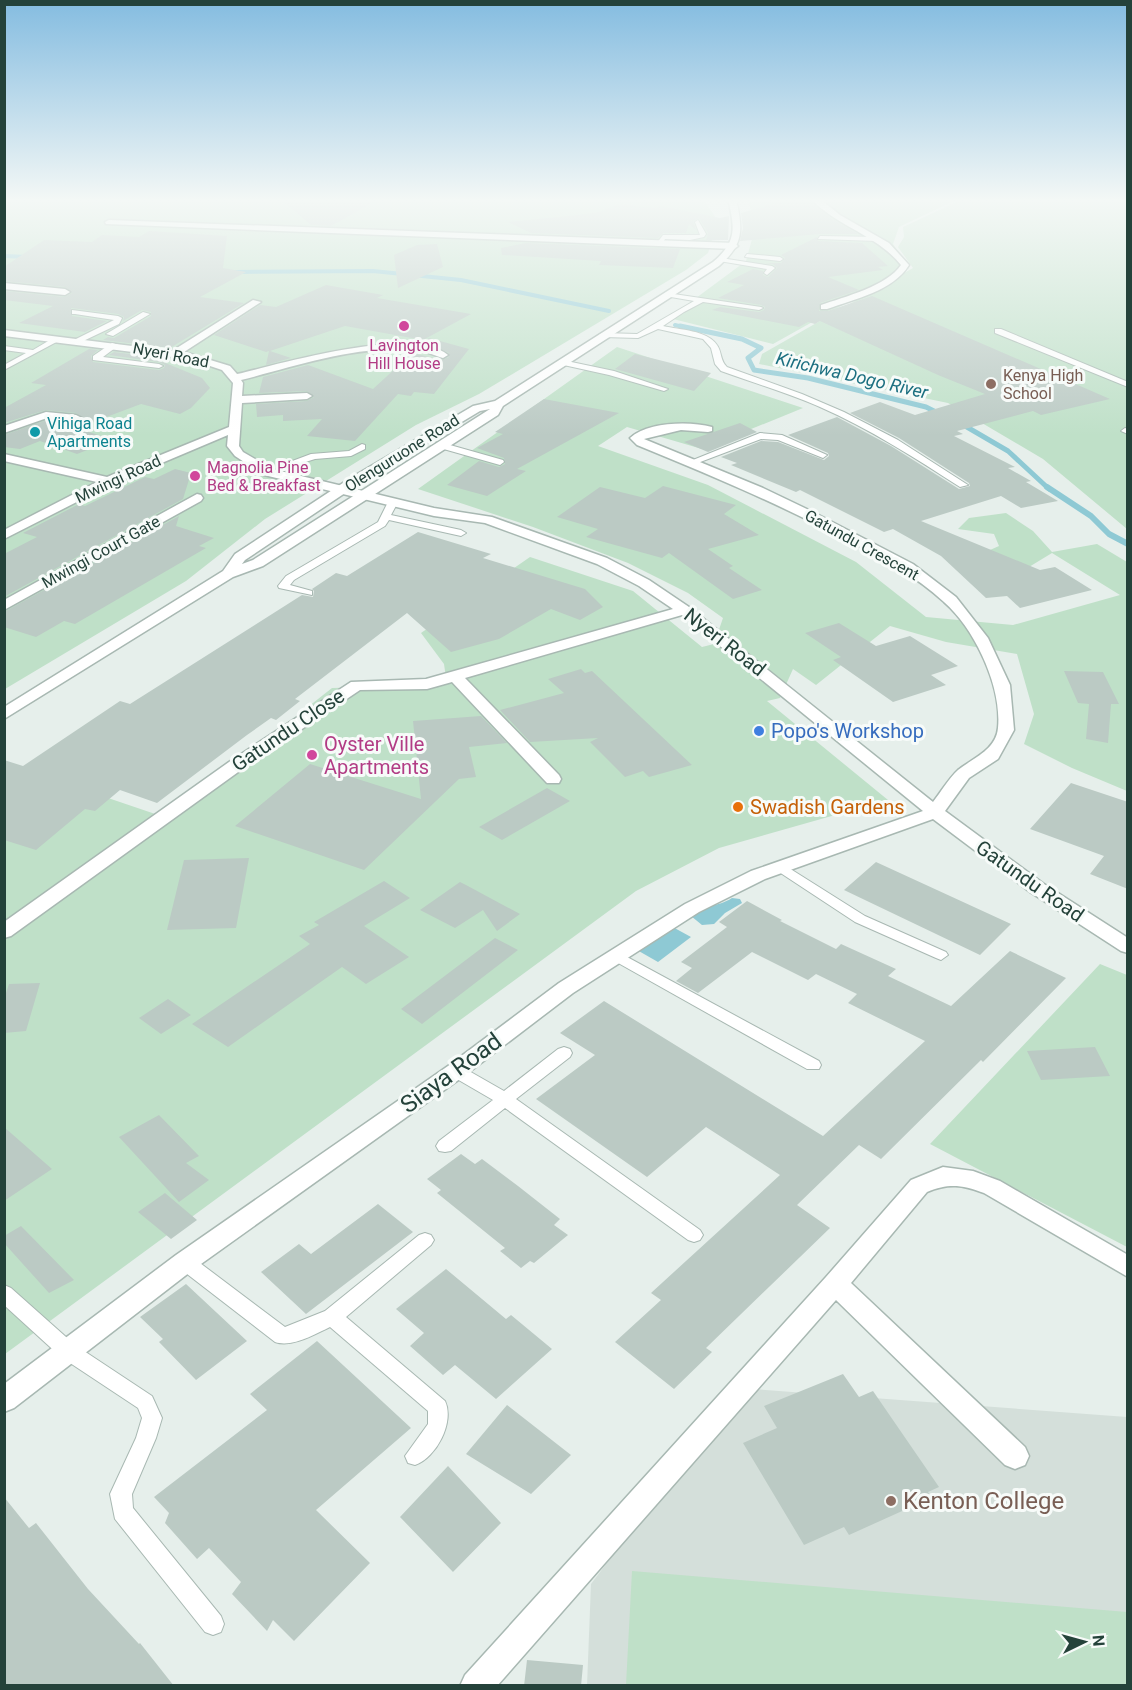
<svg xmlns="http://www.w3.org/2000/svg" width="1132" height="1690" viewBox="0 0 1132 1690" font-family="Roboto,sans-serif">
	<rect width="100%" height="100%" fill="#e6efeb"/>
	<path fill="#d4dfda" d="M739 1388 1127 1417V1685L587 1686 591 1584Z"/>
	<path fill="#bfe0c8" d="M5 199H703L718 221 708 253 686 270 479 394 416 425 265 519 186 581 5 689Z
		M748 199H958L899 227 893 244 909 268 773 344 669 318 746 261 755 228Z
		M963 199H1127V529L1043 459 948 403 759 364 762 354 913 268 898 247 904 237 903 227Z
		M617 347 803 408 702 449 627 427 598 446 708 485 856 562 926 617 1013 625 1120 595 1052 553 1024 570 963 562 999 546 994 534 958 529 969 518 1006 513 1033 531 1052 552 1097 544 1127 562V791L1072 768 1024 744 1034 714 1017 654 946 642 890 626 816 685 793 669 780 698 767 701 888 800 719 848 636 891 5 1354V763L167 818 332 688 447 685 444 664 421 633 530 557 633 591 702 647 714 644 723 618 688 593 628 563 533 527 418 489Z
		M1100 964 1127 975V1247L930 1144Z
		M632 1571 1127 1612V1685H626Z"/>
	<path fill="#8ec9d4" d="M732 898 740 899 742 903 725 913 714 924 702 925 691 916C704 903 717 908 732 898Z
		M669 925 691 937 658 962 637 950Z"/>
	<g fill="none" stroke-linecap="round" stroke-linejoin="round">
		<path stroke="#8ec9d4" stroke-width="4" d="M4 256 28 257
			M235 272 373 271 461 280 609 311
			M675 325 687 328"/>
		<path stroke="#8ec9d4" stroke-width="5" d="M680 326 742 339 761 348 748 358 754 370 808 378 926 407 940 414
			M960 423 1008 451 1049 489"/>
		<path stroke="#8ec9d4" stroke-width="6" d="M1047 487 1091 516 1109 534 1128 544"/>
	</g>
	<path fill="#bbcac4" d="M280 199H379L331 226 311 225Z
		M811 202 832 219 858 234H820L740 241 743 228 741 213 776 203Z
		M619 204 655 208 661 206 720 218 729 216 728 240H706L708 233 699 218 693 221 696 230 689 224 686 233H663L658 238 531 233 508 222 578 215 599 212Z
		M149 231 227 236 223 268 246 272 200 297 244 303 170 348 103 340 108 337 114 338 151 316V312L142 310 123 321 124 317 118 314 71 308 72 316 107 321 85 332 19 323 53 306 4 300V291L65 297 72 293 65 287 4 281V267L44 240 92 242 102 235 139 237Z
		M817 237 818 241 862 243 888 266 878 267 883 270 828 277 859 290 820 303 819 311H828L872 296 1110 399 1041 415 1033 411 957 431 963 434 954 436 1015 467 1008 468 1031 481 1026 482 1058 501 1021 508 1001 496 921 521 1040 570 1055 567 1092 590 1020 608 1007 596 986 598 941 556 893 529 884 532 800 490 796 492 731 465 737 463 721 457 761 441 778 442 824 460 829 456 828 453 788 435 837 417 891 446 959 489 970 486 969 483 899 438 850 413 880 402 915 415 985 394 938 375 820 321 815 324 808 322 799 327 712 310 720 307 759 312 764 310 765 307 761 305 718 298 744 285 727 282 753 269 763 271V275L768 277 777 268 773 264 765 263H781L785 258 781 255Z
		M526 243 680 249 673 268 599 265 601 261 502 255 501 248Z
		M437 244 443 267 398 288 394 255 417 245Z
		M326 285 383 295 377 298 471 314 423 340 345 326 270 351 291 358 266 365 269 351 266 352 214 335 260 305 276 307Z
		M429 338 469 349 434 394 414 392 411 396 398 394 355 441 307 436 322 419 283 421V415L257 417 256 404 307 401 314 397 307 391 259 393 263 377 308 365 373 389 412 353 442 360 449 357V353L431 345 422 344Z
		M89 349 98 350 91 356 93 362 159 370 164 368 165 365 159 362 109 355 114 352 155 357 153 358 202 378 210 388 191 408 180 414 141 404 77 428 113 440 77 454 40 441 20 449 4 447V435L47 420 76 423 84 419 76 413 46 410 4 423V408L46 385 31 383Z
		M635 354 711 373 694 391 615 369Z
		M544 399 619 413 517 469 526 471 487 496 447 485 479 461 499 467 505 464 504 458 477 448 503 434 495 432Z
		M740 423 757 432 708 452 684 442Z
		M175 469 191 473 183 499 4 597V554L37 537 23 533 79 504 85 506 145 477 154 479Z
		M663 486 736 505 724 514 759 535 708 549 733 566 729 568 762 590 733 599 669 553 662 558 586 537 598 529 557 517 600 487 645 498Z
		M179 516 176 526 214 538 199 546 206 548 75 624 64 621 36 637 4 627V612Z
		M418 532 491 554 483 558 585 589 603 607 580 620 551 609 499 639 451 652 407 613 295 699 300 701 276 720 271 718 247 735 157 803 120 790 95 811 85 809 36 850 4 840V760L23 766 120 701 130 704 302 595 313 597 314 591 312 589 336 573 347 576Z
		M839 623 876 646 910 636 958 666 931 675 946 685 893 702 833 660 841 657 805 633Z
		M581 669 585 673 592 671 692 765 649 777 643 771 625 777 590 742 598 738 530 742 500 710 564 693 548 679Z
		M1064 671 1103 672 1119 704H1111L1108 743 1086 739 1089 704 1078 703Z
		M481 716 507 743 469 747 476 777 459 779 364 870 235 826 310 764 421 799 413 721Z
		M1071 783 1128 802V889L1090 874 1104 856 1030 829Z
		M547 788 570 801 502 840 479 827Z
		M249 858 236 928 167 930 184 860Z
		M876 862 1011 924 980 955 844 890Z
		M384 881 410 898 364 926 409 957 366 984 342 967 228 1047 192 1024 310 944 299 936 319 925 314 922Z
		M460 882 466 885 520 914 497 931 483 910 455 928 420 910Z
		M747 901 782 920 780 921 836 949 841 944 896 969 888 976 951 1006 1010 951 1066 978 983 1062 981 1060 881 1159 859 1145 797 1205 830 1228 706 1348 712 1352 674 1389 615 1342 661 1300 651 1293 780 1175 706 1127 647 1177 536 1099 595 1055 560 1033 604 1001 823 1136 925 1041 848 1003 857 994 816 974 808 980 752 952 698 993 676 981 692 968 681 962 727 927 719 922Z
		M495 938 518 950 422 1024 401 1009Z
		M40 983 26 1031 4 1033V999L9 984Z
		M168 999 191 1015 161 1034 139 1018Z
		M1095 1047 1110 1076 1041 1080 1027 1051Z
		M159 1115 199 1156 186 1163 209 1180 179 1202 119 1137Z
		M4 1127 52 1169 4 1201Z
		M461 1154 475 1164 482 1159 518 1186 560 1219 554 1225 568 1235 534 1263 530 1261 521 1268 500 1251 505 1248 437 1193 441 1190 427 1179Z
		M165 1193 197 1220 171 1239 138 1212Z
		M378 1204 413 1232 306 1314 261 1272 299 1244 311 1254Z
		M21 1226 74 1280 49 1293 4 1243V1236Z
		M446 1269 506 1319 511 1315 552 1349 496 1399 455 1365 443 1375 410 1346 424 1333 396 1309Z
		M186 1284 247 1341 196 1380 159 1342 163 1339 140 1317Z
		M317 1341 411 1428 316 1510 370 1563 294 1641 273 1620 267 1631 232 1594 241 1582 209 1548 197 1559 165 1523 169 1513 154 1497 267 1410 250 1394Z
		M843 1374 859 1397 873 1391 939 1487 928 1492 931 1498 849 1535 844 1527 804 1545 743 1443 777 1428 764 1406Z
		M507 1405 571 1455 531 1494 466 1454Z
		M448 1466 501 1523 453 1572 400 1517Z
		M4 1497 29 1528 36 1523 88 1589 139 1644 140 1643 174 1686H4Z
		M527 1660 583 1665 581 1686H524Z"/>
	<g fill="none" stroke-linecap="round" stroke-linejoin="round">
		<g stroke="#a8b8b2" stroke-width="2">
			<path id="service" d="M698 220 706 234 704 237 690 240 665 239 662 244 657 243 663 235H700L695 222Z
				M820 236 878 237 881 239 878 241 818 239Z
				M747 254 780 257 783 259 780 261 745 257Z
				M721 258 772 266 775 268 767 275 764 273 767 269 719 261Z
				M667 293 761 307 763 308 759 310 703 302 684 312 663 326C680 330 707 330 717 345 722 352 720 361 727 367L802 394 844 412 898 440 968 485 960 487C915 458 870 429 820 407 788 393 754 383 721 371L715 364 711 348 703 339 658 329 638 338 603 337 599 335 603 333 637 334 694 301 665 296Z
				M72 310 118 316 122 318 119 324 79 343 75 341 76 339 114 320 75 314H72Z
				M143 312 150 314 113 336 106 334Z
				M995 329H1001L1128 382V387L995 333Z
				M55 337 62 339 4 370V365L26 353 4 350V346L33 350Z
				M112 343 119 345 103 357 159 364 163 366 159 368 93 360V356Z
				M562 360 614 371 668 389 664 391 609 375 559 364V360Z
				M1125 428 1128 429V434L1121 431Z
				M760 433 782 435 827 455 823 458 778 440 761 439 695 464 688 462Z
				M443 443 503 460 504 462 500 465 440 448V444Z
				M362 444 365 445V449L351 456 315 459 283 469 279 466 311 454 349 451Z
				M393 499 398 502 391 515 461 530 466 533 461 536 389 520 385 526 294 580 290 585 312 591V595L279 588 278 586 286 576 378 522 388 502Z
				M781 863 865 916 946 952 948 955 941 960 936 958 855 922 776 870 774 867Z
				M616 951 819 1061 821 1065 819 1069H807L611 959 609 956Z
				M564 1047 570 1049 572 1053 570 1057 516 1099 700 1230 703 1235 700 1240 694 1242 688 1240 505 1108 451 1151 445 1152 439 1151 436 1146 439 1141 493 1100 450 1075 448 1071 450 1067H462L504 1091 558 1049Z
				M425 1233 431 1235 434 1240 431 1245 346 1317 445 1401C455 1422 436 1458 415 1465L408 1463 405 1456 428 1424V1411L330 1327C315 1334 292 1348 275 1342L178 1267 176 1262 178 1257 185 1255 192 1257 285 1327 325 1311 419 1235Z
				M4 1285 11 1288 75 1345 152 1396 162 1418 156 1438 132 1494 133 1508 221 1616 224 1624 221 1632 213 1635 205 1632 115 1519 110 1494 136 1438 142 1418 138 1408 61 1357 4 1305Z"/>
		</g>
		<g stroke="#a8b8b2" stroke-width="3">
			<path id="minor" d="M811 199H820L840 215 889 243 909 265C893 291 855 299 827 309H821V305C844 297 887 286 901 265 877 235 838 227 811 199Z
				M109 220 734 243 738 246 734 249 106 224 105 222Z
				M4 283 65 289 70 292 65 295 4 289Z
				M253 300 261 302 184 352 230 366 237 374C281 364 411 325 448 355L443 358C436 356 428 352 421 351 361 343 298 366 241 380L243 383 242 396 307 393 312 396 307 399 242 403 239 446 243 452 272 469 434 508 492 517 607 558 649 580 689 607 933 802C941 792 949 778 958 770 973 758 996 750 998 728 1002 687 975 629 944 602 915 575 880 557 845 539 777 503 708 474 637 445L630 438C648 422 689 421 712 427V431L708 432 681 430 644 439 763 488 811 511 913 564 956 597 988 638 1010 685 1014 730 998 759 969 778 945 811 1044 884 1128 938V953L1121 951 1030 892 933 819 765 879 699 912 573 993 464 1076 194 1269 14 1408 4 1412V1384L176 1255 448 1066 559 983 685 904 751 871 923 811 682 615 465 678 559 775 561 779 559 783H547L452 682 427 689 360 690 241 770 11 936 4 938V922L229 762 351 682 426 679 673 609 639 586 597 564 485 523 434 516 264 475 235 456 227 446 228 435 112 484 4 539V530L97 482 4 461V454L107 477 229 427 233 383 222 370 189 359 4 336V330L172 351Z
				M46 412 76 415 82 418 76 421 47 418 4 433V426Z
				M197 494 201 495 203 498 201 501 4 610V600Z
				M943 1167 973 1171 1000 1181 1128 1255V1277L984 1193C962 1185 949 1183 927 1192L851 1283 1025 1447 1029 1456 1025 1465 1015 1469 1005 1465 836 1300 497 1686H460L465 1675 826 1277 911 1180Z"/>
		</g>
		<g stroke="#a8b8b2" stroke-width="3">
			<path id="tertiary" d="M728 199H736C743 230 744 244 719 266L503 406 498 415 263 566 233 577 4 719V707L223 571 235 554 349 479 473 406 495 401 713 262C737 242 735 228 728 199ZM490 409 253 560 242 564 245 560 357 485 480 411Z"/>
		</g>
		<use href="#service" fill="#fff" fill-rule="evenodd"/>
		<use href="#minor" fill="#fff" fill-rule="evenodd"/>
		<use href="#tertiary" fill="#fff" fill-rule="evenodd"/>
	</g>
	<linearGradient id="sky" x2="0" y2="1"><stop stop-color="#84bce0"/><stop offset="0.46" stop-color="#f4f8f6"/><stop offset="1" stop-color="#f4f8f6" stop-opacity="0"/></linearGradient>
	<rect width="1132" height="436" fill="url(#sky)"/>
	<g fill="#d1479c" stroke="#f7fbf9" stroke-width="2">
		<circle cx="404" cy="326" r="6"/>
		<circle cx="195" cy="476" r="6"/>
		<circle cx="312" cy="755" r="6"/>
	</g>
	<g fill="#8d6e63" stroke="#f7fbf9" stroke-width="2">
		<circle cx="991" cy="384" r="6"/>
		<circle cx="891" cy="1501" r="6"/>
	</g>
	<circle fill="#0f9aa8" stroke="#f7fbf9" stroke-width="2" cx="35" cy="432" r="6"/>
	<circle fill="#3f7fe0" stroke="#f7fbf9" stroke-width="2" cx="759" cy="731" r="6"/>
	<circle fill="#e8710a" stroke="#f7fbf9" stroke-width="2" cx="738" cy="807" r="6"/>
	<g text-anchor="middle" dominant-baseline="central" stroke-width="6" stroke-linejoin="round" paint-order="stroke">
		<g font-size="16" fill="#b23c85" stroke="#f7fbf9">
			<text x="404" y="345">Lavington<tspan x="404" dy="18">Hill House</tspan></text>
			<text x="207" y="467" text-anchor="start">Magnolia Pine<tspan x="207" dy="18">Bed &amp; Breakfast</tspan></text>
		</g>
		<g font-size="16" fill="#24423a" stroke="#f7fbf9">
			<text transform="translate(171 355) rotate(11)">Nyeri Road</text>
			<text transform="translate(402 453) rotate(-32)">Olenguruone Road</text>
			<text transform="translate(118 479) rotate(-25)">Mwingi Road</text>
			<text transform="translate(862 545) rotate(29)">Gatundu Crescent</text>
			<text transform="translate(101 552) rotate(-29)">Mwingi Court Gate</text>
		</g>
		<g font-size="16" fill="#785e54" stroke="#f7fbf9" text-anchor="start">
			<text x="1003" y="375">Kenya High<tspan x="1003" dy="18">School</tspan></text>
		</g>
		<g font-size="16" fill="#0d838f" stroke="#f7fbf9" text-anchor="start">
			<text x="47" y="423">Vihiga Road<tspan x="47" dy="18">Apartments</tspan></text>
		</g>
		<g font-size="18" font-style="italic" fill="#1c6f80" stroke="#f7fbf9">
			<text transform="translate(852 375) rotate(13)">Kirichwa Dogo River</text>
		</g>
		<g font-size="20" fill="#24423a" stroke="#f7fbf9">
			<text transform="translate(725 642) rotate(38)">Nyeri Road</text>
			<text transform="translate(288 730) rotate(-34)">Gatundu Close</text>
			<text transform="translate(1030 881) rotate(35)">Gatundu Road</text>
		</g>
		<g font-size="20" fill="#366cbe" stroke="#f7fbf9" text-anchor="start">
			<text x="771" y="731">Popo's Workshop</text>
		</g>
		<g font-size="20" fill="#b23c85" stroke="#f7fbf9" text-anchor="start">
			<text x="324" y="744">Oyster Ville<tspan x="324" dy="23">Apartments</tspan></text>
		</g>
		<g font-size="20" fill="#c56008" stroke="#f7fbf9" text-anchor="start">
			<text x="750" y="807">Swadish Gardens</text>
		</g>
		<g font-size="24" fill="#24423a" stroke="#f7fbf9">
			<text transform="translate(451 1073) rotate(-36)">Siaya Road</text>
		</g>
		<g font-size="24" fill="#785e54" stroke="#f7fbf9" text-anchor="start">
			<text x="903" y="1501">Kenton College</text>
		</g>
	</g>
	<rect width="1132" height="1690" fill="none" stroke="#24423a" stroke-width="12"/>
	<g transform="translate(1084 1642) rotate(85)" stroke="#f7fbf9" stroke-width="4.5" paint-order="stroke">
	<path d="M0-4.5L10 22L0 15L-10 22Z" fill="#24423a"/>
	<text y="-9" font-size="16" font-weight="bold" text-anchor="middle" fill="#24423a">N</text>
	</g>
</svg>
